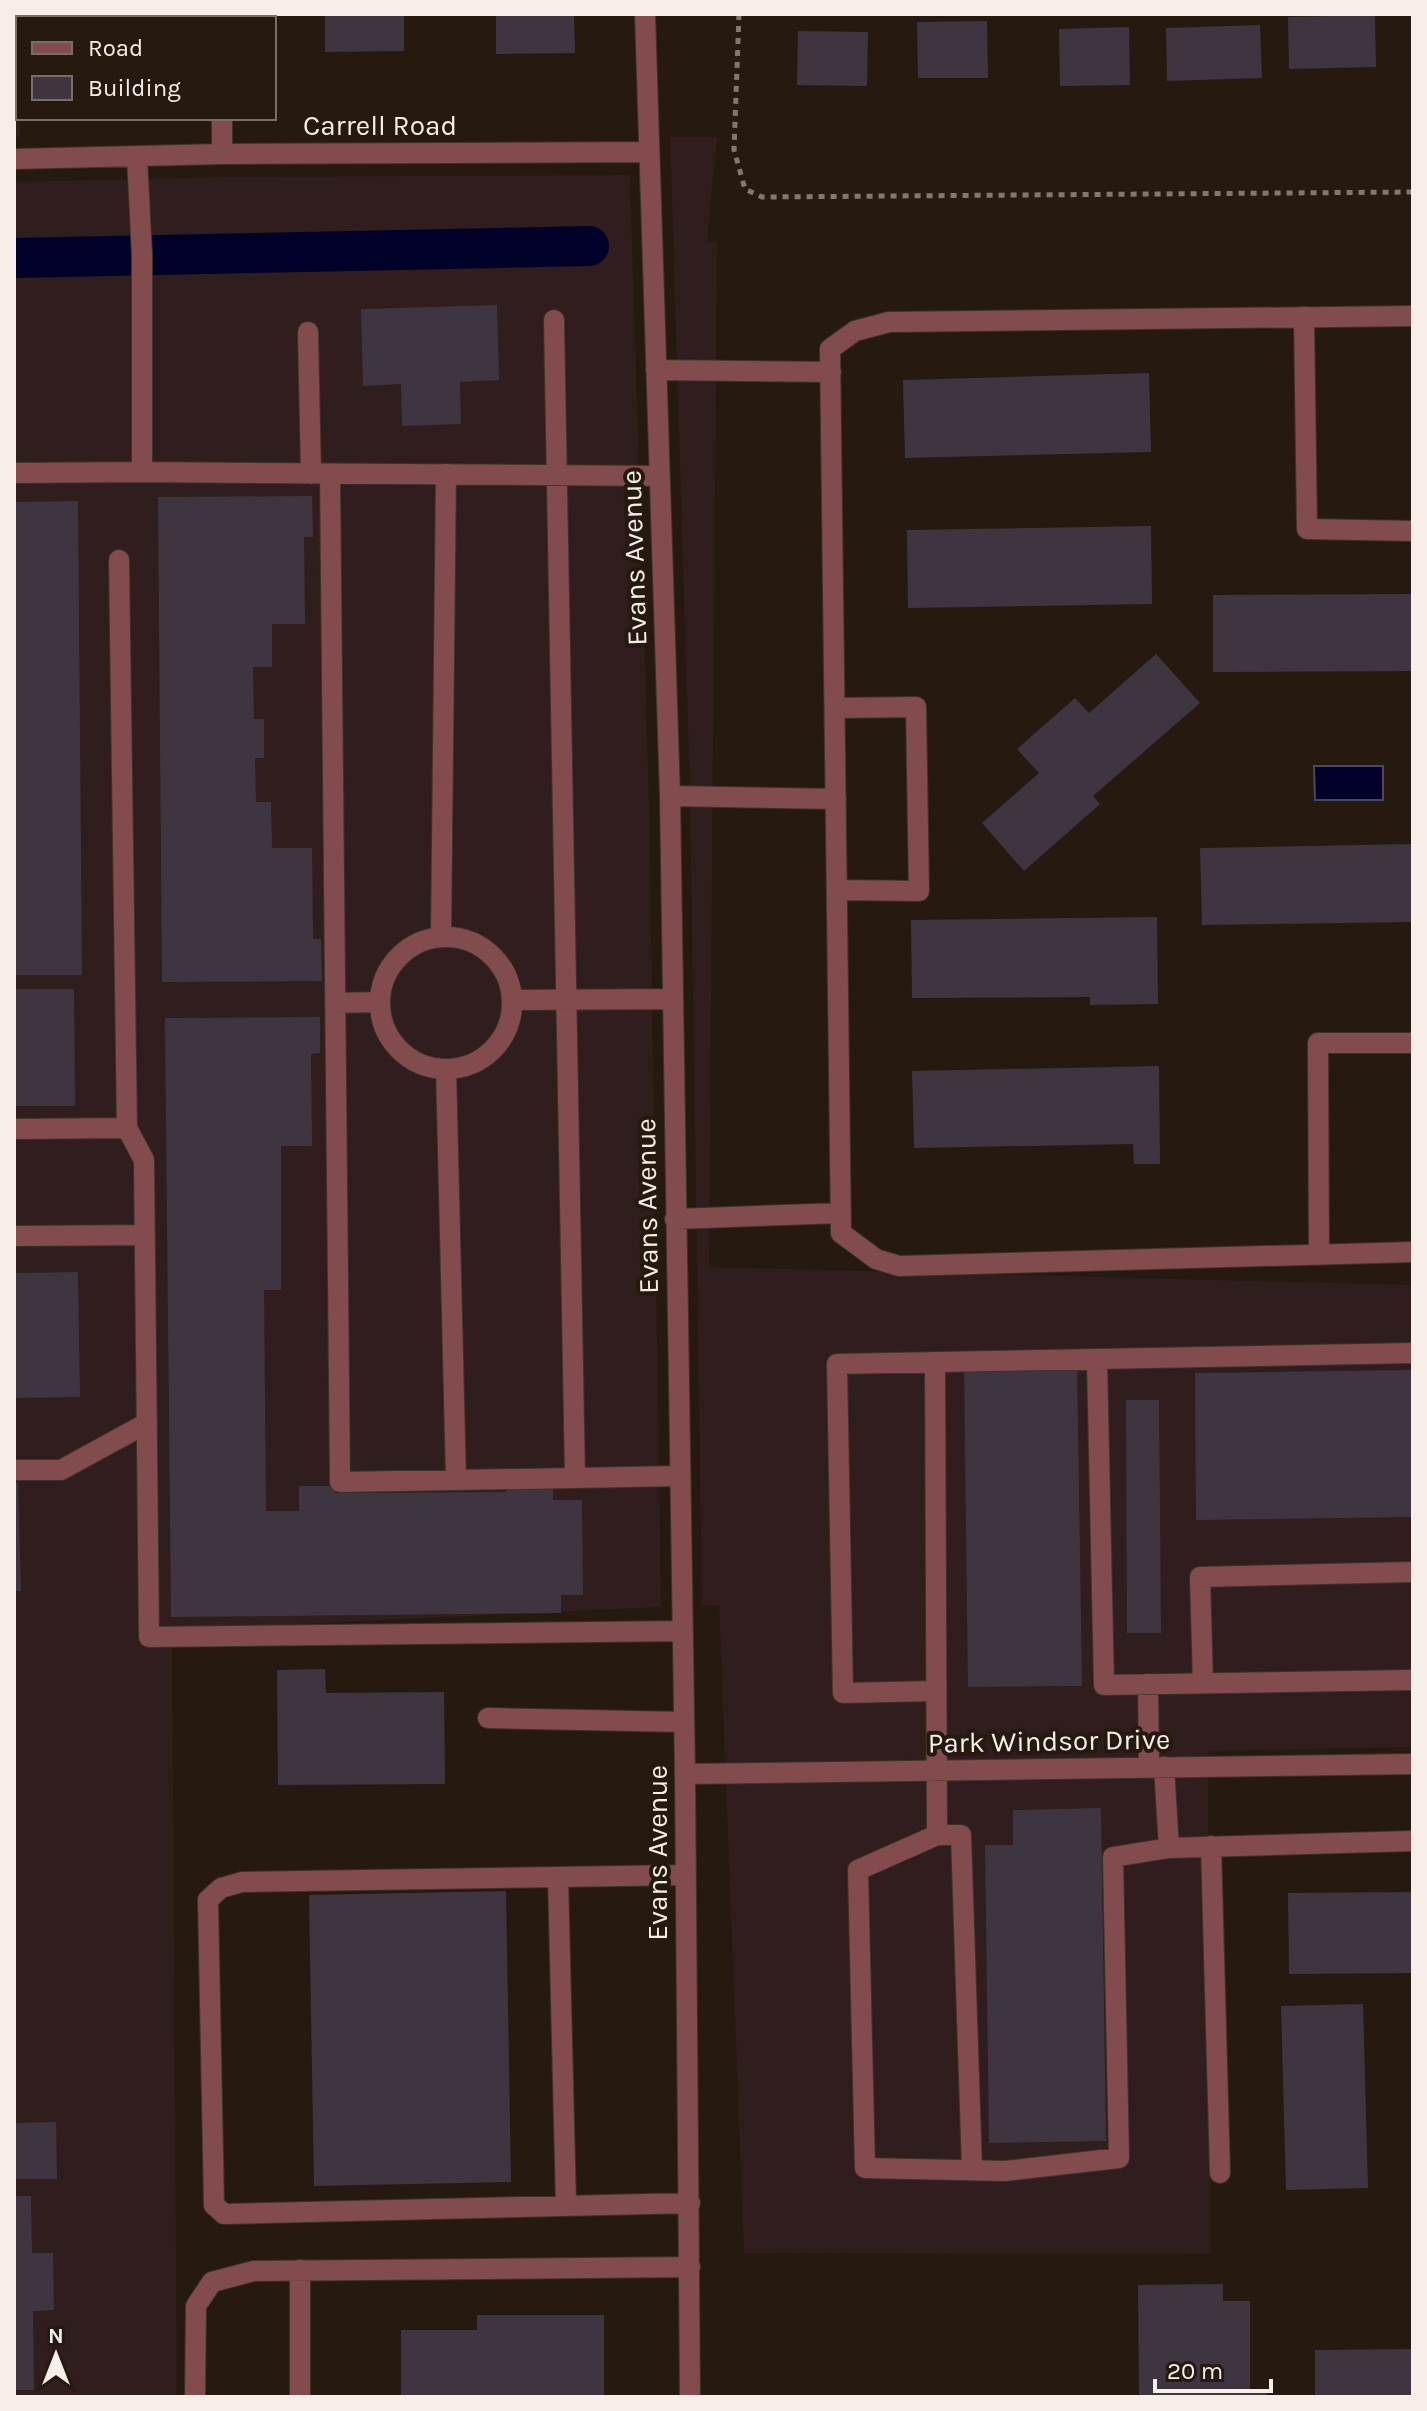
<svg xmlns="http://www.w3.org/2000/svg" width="1427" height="2411" viewBox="0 0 1427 2411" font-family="Karla,sans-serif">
	<rect width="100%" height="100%" fill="#251910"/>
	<path fill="#301d1d" d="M14 14H17L20 137H14Z
		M670 137H717L707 242H717L709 1267 1413 1285V1747L1208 1751 1211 2254 744 2253 719 1605H702L690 795Z
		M630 175 649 797 661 1607 172 1630 177 2397H14V182L222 177Z"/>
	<path fill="#000029" stroke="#4a4762" stroke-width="2" d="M1314 766H1383V800H1315Z"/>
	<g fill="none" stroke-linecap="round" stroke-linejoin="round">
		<path stroke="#000029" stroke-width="40" d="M14 258 589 246"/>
	</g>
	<path fill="#3f3541" d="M17 14H131V18H17Z
		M325 14H404V51L325 52Z
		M496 14H574L575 53 496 54Z
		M1375 15 1376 67 1289 69 1288 17Z
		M987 21 988 78H918L917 22Z
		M1260 25 1262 78 1167 81 1166 28Z
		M1129 27 1130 85 1060 86 1059 29Z
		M798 31 868 32 867 86 797 85Z
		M497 305 499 380 460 382 461 424 402 426 401 384 363 386 361 309Z
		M1149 373 1151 452 905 458 903 380Z
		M312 496 313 537H304L305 624H272V667H253L254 719H264V758H255L256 802H271L272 848H312L313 939H321L322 981 162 982 158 497Z
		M78 501 82 975H14V502Z
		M1151 526 1152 604 908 608 907 530Z
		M1413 594V671L1213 672V595Z
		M1156 654 1200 703 1093 796 1100 804 1024 871 982 823 1039 773 1017 749 1075 698 1089 713Z
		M1413 844V922L1202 925 1200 848Z
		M1157 917 1158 1004 1090 1005V997L912 998 911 920Z
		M14 989H74L75 1106H14Z
		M320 1017V1053L311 1054 312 1146H281V1290H264L266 1511H299V1486H335V1493L506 1492V1483H553V1500H582L583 1595H561V1613L171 1617 165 1018Z
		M1159 1066 1160 1164H1134L1133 1144 914 1148 912 1071Z
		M78 1272 80 1397 14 1398V1273Z
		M1077 1362 1082 1686 968 1687 964 1363Z
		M1413 1370V1517L1196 1520 1195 1373Z
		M1126 1400H1159L1161 1633H1127Z
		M18 1482 21 1591H14V1483Z
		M325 1669 326 1693 444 1692 445 1784 278 1785 277 1670Z
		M1101 1808 1106 2141 989 2143 985 1845H1013V1810Z
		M506 1891 511 2182 314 2186 309 1895Z
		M1413 1892V1973L1289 1974 1288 1893Z
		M1363 2004 1368 2188 1286 2190 1281 2006Z
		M56 2122 57 2179H14V2123Z
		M14 2196H31L32 2253H53L54 2310 33 2311 34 2390H14Z
		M1223 2284V2301H1250V2391H1267V2397H1139L1138 2285Z
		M477 2315H604V2397H401V2330H477Z
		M1413 2349V2397H1315V2350Z"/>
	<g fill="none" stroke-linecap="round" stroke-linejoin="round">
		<g stroke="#3e332a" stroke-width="22">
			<path id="minor" d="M220 14V18
				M645 14 670 796 685 1774 690 2397
				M222 118V154
				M14 159 222 154 649 152
				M1413 316 889 322 855 331 830 349 841 1233 876 1259 899 1266 1413 1252
				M1304 317 1307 529 1413 531
				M554 320 575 1478 678 1476
				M308 332 311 474
				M656 370 831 372
				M140 472 659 476
				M14 473 142 472V255L137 157
				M330 474 340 1482 575 1478
				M835 708 916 707 919 891 837 890
				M670 796 836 799
				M441 937 446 474
				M380 1003a66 66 0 1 1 132 0a66 66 0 1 1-132 0Z
				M513 1000 672 999
				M335 1003 380 1002
				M446 1069 456 1480
				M127 1128 144 1160 149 1637 682 1631
				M14 1129 127 1128 119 560
				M675 1219 841 1213
				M14 1236 145 1235
				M1319 1255 1318 1043H1413
				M1097 1360 1104 1685 1413 1680
				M935 1362 937 1835
				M14 1470H61L147 1423
				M1203 1683 1200 1577 1413 1572
				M1148 1684 1149 1768
				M935 1691 843 1693 837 1364 1413 1353
				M488 1718 684 1722
				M1164 1767 1169 1848 1413 1841
				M685 1774 1413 1764
				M1211 1846 1220 2173
				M686 1875 242 1882 221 1888 208 1900 214 2205 224 2214 690 2203
				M558 1877 566 2204
				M972 2169 961 1835H937L858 1870 865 2168 1005 2171 1119 2158 1113 1857 1169 1848
				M300 2270V2397
				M195 2397 196 2306 212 2282 254 2271 690 2267"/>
		</g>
		<path stroke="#837871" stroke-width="5" stroke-dasharray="6 6" stroke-linecap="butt" d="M739 14 734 150 745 189 762 197 1413 192"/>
		<use href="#minor" stroke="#824c4e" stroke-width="20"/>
	</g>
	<g text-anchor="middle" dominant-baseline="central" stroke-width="8" stroke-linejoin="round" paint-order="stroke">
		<g font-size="28" fill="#f7eee8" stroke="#251910">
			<text x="380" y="125">Carrell Road</text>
			<text transform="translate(634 558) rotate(-92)">Evans Avenue</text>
			<text transform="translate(647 1206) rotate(-91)">Evans Avenue</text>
			<text transform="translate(1049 1741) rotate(-1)">Park Windsor Drive</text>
			<text transform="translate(657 1853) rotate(-90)">Evans Avenue</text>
		</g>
	</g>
	<rect width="1427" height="2411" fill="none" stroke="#f7eee8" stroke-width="32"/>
	<rect x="16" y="16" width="260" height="104" fill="#251910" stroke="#796e66" stroke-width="2"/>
	<rect x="32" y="42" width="40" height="12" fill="#824c4e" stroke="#796e66" stroke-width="2"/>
	<text x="88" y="56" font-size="24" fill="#f7eee8">Road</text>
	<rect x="32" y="76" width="40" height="24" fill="#3f3541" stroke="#796e66" stroke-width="2"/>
	<text x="88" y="96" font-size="24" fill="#f7eee8">Building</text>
	<g transform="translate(56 2355)" stroke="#251910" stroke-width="6" paint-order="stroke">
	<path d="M0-6L14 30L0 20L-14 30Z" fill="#f7eee8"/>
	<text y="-12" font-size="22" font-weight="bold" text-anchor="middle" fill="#f7eee8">N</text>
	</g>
	<path d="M1155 2379v12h116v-12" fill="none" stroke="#f7eee8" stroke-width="4"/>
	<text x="1167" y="2379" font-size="24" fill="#f7eee8" stroke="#251910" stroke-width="6" paint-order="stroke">20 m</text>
</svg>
